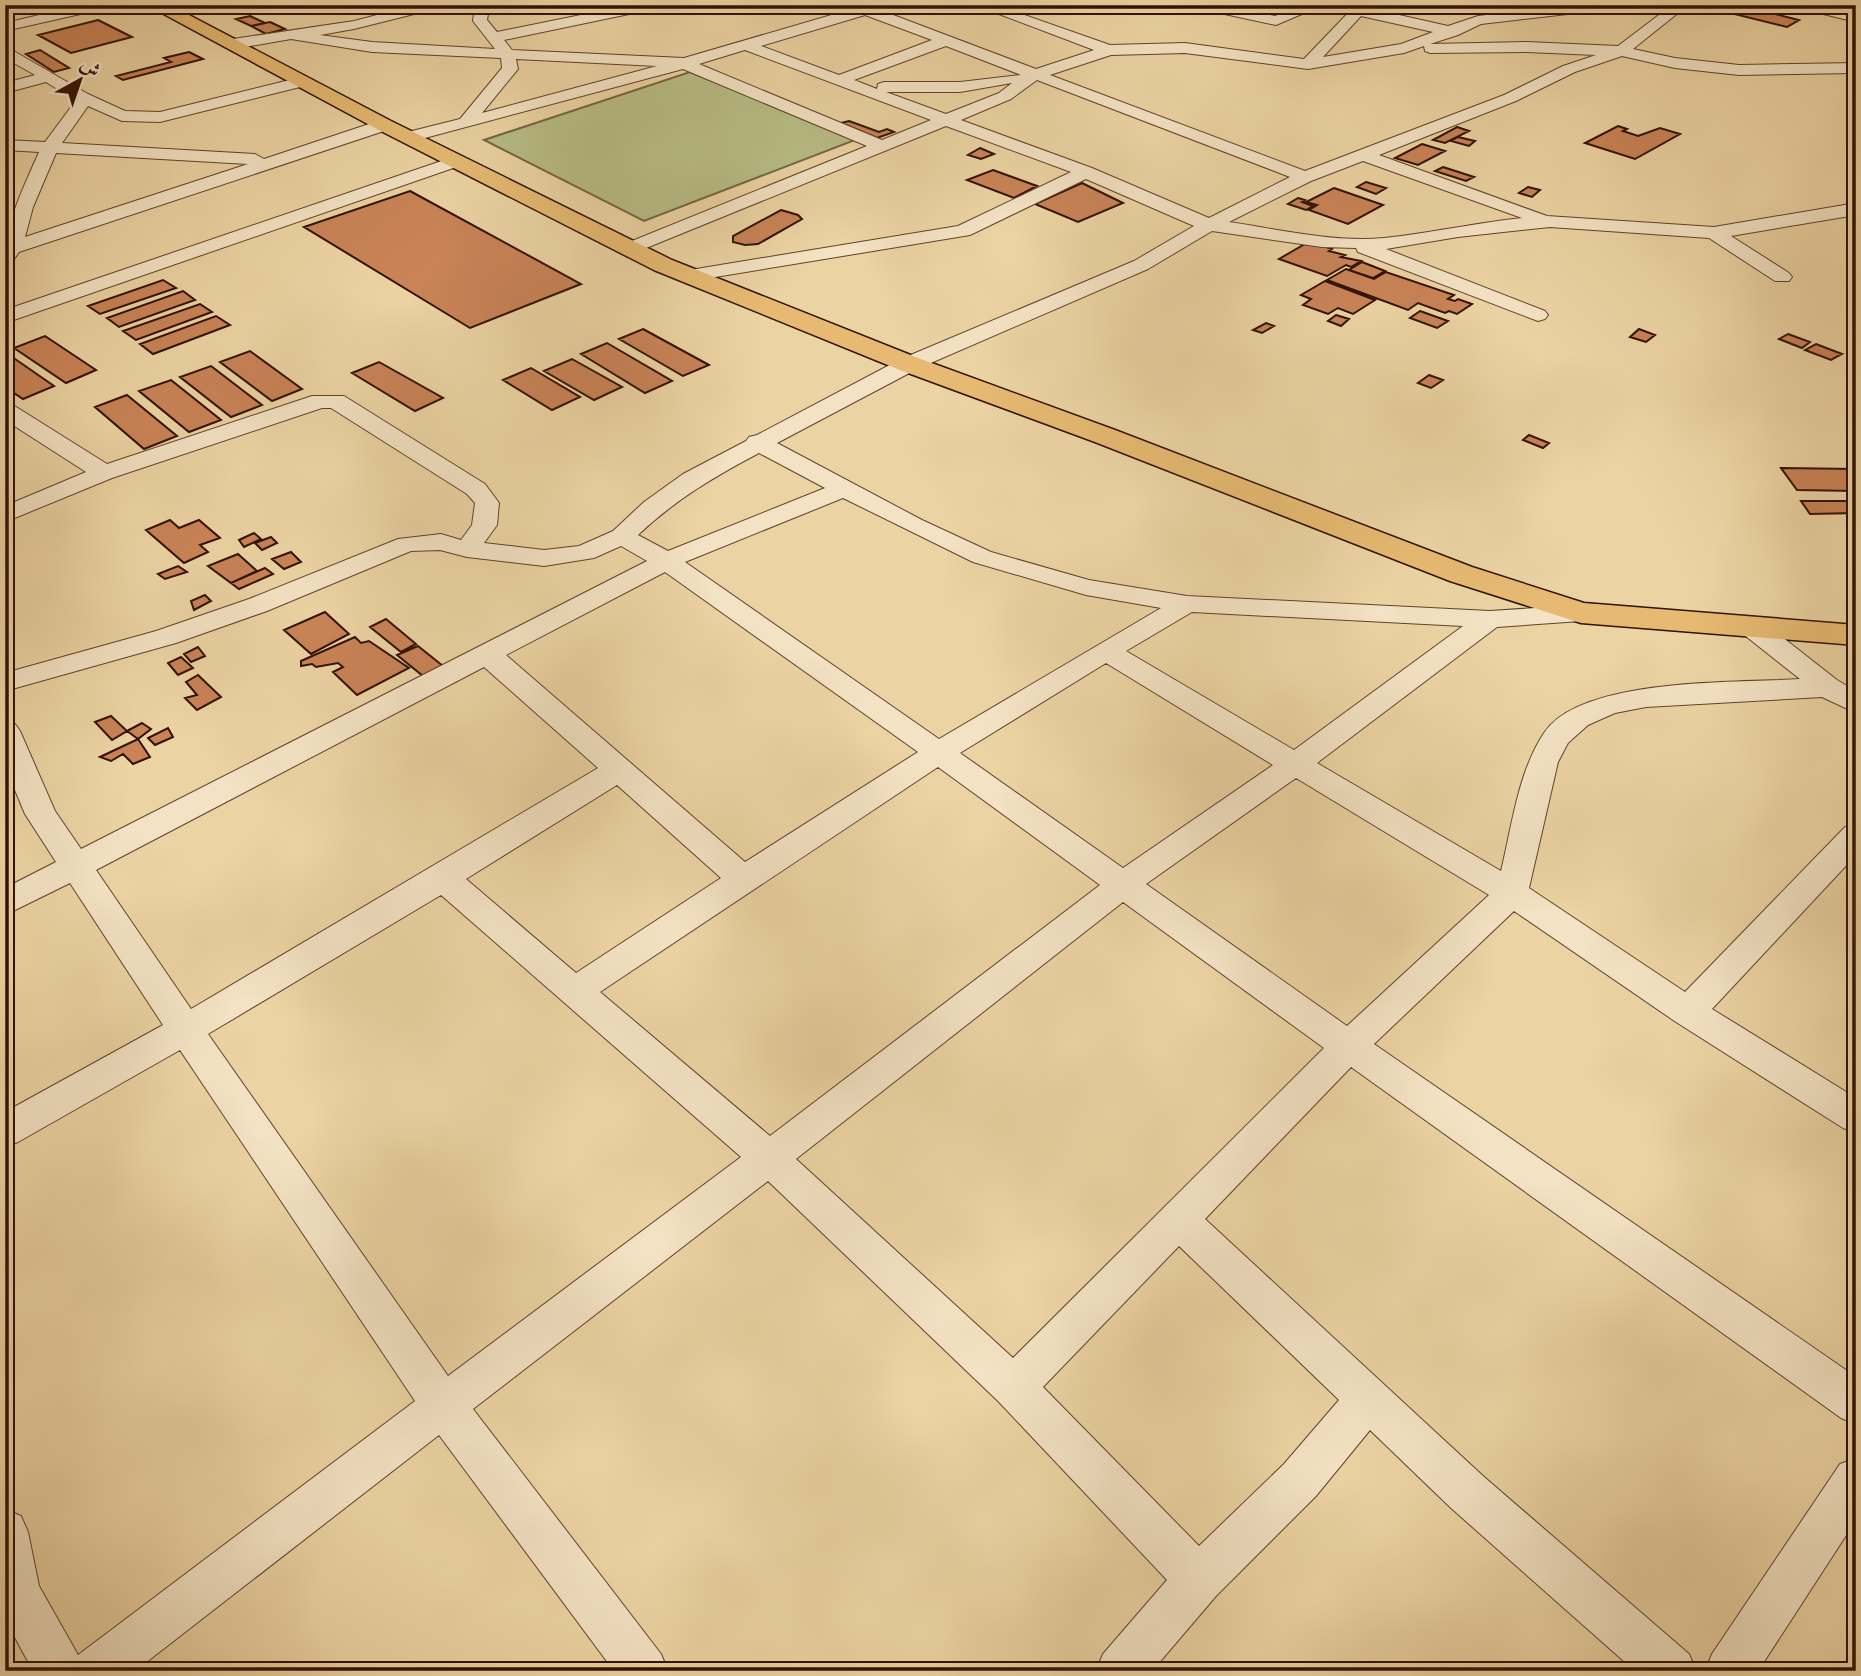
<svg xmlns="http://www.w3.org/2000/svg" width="1861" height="1676" viewBox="0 0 1861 1676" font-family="'IM FELL English',Amiri,serif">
	<rect width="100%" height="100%" fill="#ecd3a3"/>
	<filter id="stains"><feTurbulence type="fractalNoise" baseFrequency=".00286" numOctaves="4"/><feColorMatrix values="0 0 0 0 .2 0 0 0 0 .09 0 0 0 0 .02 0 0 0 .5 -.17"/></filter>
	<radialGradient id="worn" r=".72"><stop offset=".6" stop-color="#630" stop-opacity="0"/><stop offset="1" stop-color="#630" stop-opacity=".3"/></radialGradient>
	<path fill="#b8bc85" stroke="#746644" stroke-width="2" d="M690 72 855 140 644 221 484 140Z"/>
	<path fill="#c98357" stroke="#311102" stroke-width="2" d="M1739 5 1799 20 1787 27 1726 12Z
		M250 16 265 23 251 26 236 19Z
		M98 20 132 37 71 53 38 35Z
		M270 22 285 29 266 34 251 26Z
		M40 50 69 68 54 72 26 54Z
		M189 52 203 59 123 80 116 76 171 62 164 58Z
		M849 121 879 132 887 129 894 132 877 138 841 123Z
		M1618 126 1627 129 1623 131 1638 136 1660 128 1680 134 1635 159 1585 143Z
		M1457 127 1469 131 1445 143 1433 140Z
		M1458 137 1475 141 1469 146 1451 141Z
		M1422 144 1445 151 1418 165 1395 158Z
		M980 148 994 154 981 159 968 155Z
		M1443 167 1474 177 1466 181 1435 171Z
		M993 170 1037 186 1014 198 967 180Z
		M1366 182 1386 188 1376 194 1357 187Z
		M1082 183 1123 203 1078 222 1035 204Z
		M1528 187 1540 190 1532 197 1519 193Z
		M1334 188 1383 205 1348 224 1309 210 1317 205 1306 202Z
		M410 191 581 284 470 328 304 227Z
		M1298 198 1305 200 1302 202 1313 206 1306 210 1288 204Z
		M781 210 798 215 802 219 758 244 745 245 733 242V236Z
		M1310 241 1332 249 1329 251 1345 255 1341 257 1361 261 1351 267 1346 265 1327 276 1279 259Z
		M1362 262 1385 271 1373 278 1349 270Z
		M1346 269 1374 279 1386 272 1454 295 1448 299 1455 301 1458 299 1472 304 1457 314 1449 311 1445 313 1418 303 1408 310 1327 280Z
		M163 280 176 288 100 314 88 306Z
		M1325 281 1375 300 1353 314 1338 308 1328 314 1303 305 1311 299 1301 295Z
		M183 291 195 300 119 327 107 318Z
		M200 304 212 312 136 340 123 331Z
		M1420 311 1448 321 1437 328 1410 318Z
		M1336 315 1349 319 1341 326 1328 321Z
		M216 316 230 325 153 354 140 344Z
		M1266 323 1274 326 1262 333 1253 330Z
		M643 329 709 365 683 376 619 339Z
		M1639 329 1655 335 1646 342 1630 337Z
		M1788 334 1810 342 1802 348 1779 339Z
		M45 336 96 370 66 383 14 348Z
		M607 343 672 381 645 393 581 354Z
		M1816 344 1842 354 1831 360 1805 350Z
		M250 351 302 389 272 401 220 362Z
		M5 352 54 386 23 399 5 387Z
		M572 359 622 387 594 400 544 371Z
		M379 362 443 398 415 411 352 373Z
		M211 366 262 405 231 417 180 377Z
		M531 368 580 397 552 410 503 380Z
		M1429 375 1443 380 1431 388 1418 383Z
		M171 380 221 420 189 432 139 391Z
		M127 395 177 436 144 449 95 407Z
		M1529 435 1549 443 1543 448 1523 440Z
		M1781 468 1856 469V491L1797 490Z
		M1801 501H1856V513L1810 514Z
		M170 520 179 528 199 520 220 538 200 545 208 552 184 563 146 530Z
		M254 533 261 539 244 547 239 540Z
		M271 537 277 543 262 550 255 543Z
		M291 552 301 562 284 569 272 559Z
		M238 554 257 571 231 583 208 566Z
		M178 566 187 572 165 579 158 574Z
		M265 568 273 574 239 589 231 583Z
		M205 595 211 601 194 610 191 601Z
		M325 612 349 634 311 654 284 630Z
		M386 619 416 644 401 652 370 627Z
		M355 637 361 643 369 641 409 668 357 695 333 672 343 667 338 663 316 667 312 664 301 666V661Z
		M418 646 443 666 423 676 397 655Z
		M198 647 205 656 191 662 184 654Z
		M181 657 193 668 178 675 168 663Z
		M198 675 221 697 197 710 185 698 197 695 186 682Z
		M111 716 127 731 112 740 95 722Z
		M142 723 151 729 138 739 127 731Z
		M168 728 173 737 155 745 148 738Z
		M138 739 150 757 133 764 123 754 111 761 100 757Z
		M1855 1648 1856 1671H1845Z"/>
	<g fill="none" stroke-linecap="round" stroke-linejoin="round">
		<g stroke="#60422a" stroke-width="2">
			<path id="minor" d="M82 5H109L107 8 5 31V23Z
				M415 5H440L438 8 354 29 320 35 372 42 495 49 473 21 474 13 480 5H495L488 14 487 20 497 32 630 5H660L653 9 504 40 512 50 684 58 852 9V5H890L880 10 1036 69 1094 50 975 5H996L1110 45 1185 43 1304 59 1348 13 1326 5H1370L1368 8 1448 26 1478 16 1570 5H1618L1611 9 1481 24 1458 35 1430 44 1527 42 1618 46 1672 5H1688L1633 49 1675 58 1739 65 1856 63V73L1739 75 1675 68 1622 56 1575 72 1516 101 1379 155 1547 216 1714 227 1856 203V215L1731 236 1789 273 1792 277 1789 281H1775L1709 238 1550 227 1458 237 1386 249 1545 311 1548 315 1545 319 1538 321 1358 252 1356 248 1322 247 1212 231 1148 269 917 369 777 443 922 520 991 552 1089 580 1187 596 1490 611 1581 605 1590 607 1594 613 1590 619 1581 621 1497 627 1317 763 1501 871C1512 826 1518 772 1544 733 1581 677 1737 683 1800 679L1743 634 1739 628 1743 622 1753 620 1763 622 1837 680 1856 691V713L1822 697 1646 707 1615 713 1588 725 1568 743 1558 762 1529 888 1685 992 1845 827 1856 824V855L1712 1009 1856 1098V1133L1843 1128 1676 1022 1514 911 1374 1044 1856 1377V1424L1841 1418 1351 1067 1205 1219 1483 1476 1689 1654 1696 1671H1635L1451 1508 1370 1430 1316 1496 1216 1596 1152 1671H1096L1103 1654 1167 1580 999 1402 768 1181 473 1409 661 1654 668 1671H614L439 1435 135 1671H33L5 1619V1509L21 1516 28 1532 39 1586 78 1655 415 1401 180 1050 18 1142 5 1147V1112L163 1025 70 883 5 915V888L56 862 25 814 5 766V721L15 724 20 731 55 811 81 849 647 561 621 546 594 558 544 566 467 557 440 550 411 551 267 611 176 643 5 691V673L156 631 249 599 398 539 441 534 461 540 472 525 475 503 467 494 331 408H322L112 478 5 522V506L86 472 5 420V403L13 405 107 464 312 396H344L485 484 499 503 497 525 484 543 544 550 579 546 613 531 644 502 683 474 746 441 749 437 757 435 901 359 1134 261 1194 226 1086 179 970 235 691 281 684 279 681 275 684 271 958 226 1071 172 946 126 629 255 622 253 619 249 622 245 867 146 683 69 410 142 401 137 404 133 460 119 502 68 501 58 372 52 291 39 233 49 225 44 233 39 354 21ZM865 15 932 40 839 75 761 46ZM1361 16 1433 32 1401 44 1323 57ZM946 46 1021 75 960 82H884L878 84 877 89 854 80ZM1424 46 1425 51 1430 53 1527 52 1596 55 1563 66 1504 95 1305 171 1050 75 1111 55 1185 53 1308 69 1404 53ZM745 50 931 120 882 140 699 64ZM516 59 657 66 482 113 518 69ZM1037 80 1290 177 1209 218 1092 168 961 120 1011 99ZM1012 83 999 93 946 114 886 92H960ZM1363 161 1522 218C1476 223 1430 233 1384 238 1336 243 1277 229 1229 222L1311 181ZM759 453 825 488 668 551 638 535C675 500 715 476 759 453ZM843 498 973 562 1086 595 1161 608 939 739 685 562ZM665 572 918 752 745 862 506 655ZM1192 612 1463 626 1294 750 1126 651ZM1106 663 1273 765 1123 868 960 753ZM484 667 598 768 191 1009 96 870ZM938 767 1100 885 770 1136 600 992ZM1296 778 1489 895 1347 1026 1146 884ZM617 785 721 878 576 973 466 879ZM441 895 741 1157 448 1376 208 1034ZM1123 902 1324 1048 1013 1358 796 1159ZM1179 1246 1339 1400 1284 1464 1199 1546 1043 1387Z
				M1195 5H1223L1275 16 1303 5H1323L1276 25 1197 8Z
				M1797 5H1822L1856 14V22L1799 8Z
				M5 46 88 94 125 111 160 112 302 77 310 82 308 85 160 122 122 121 88 106 62 143 255 154 264 159 378 121 384 120 392 125 390 129 19 252 12 262 5 264C5 223 23 189 39 152L5 150V140L45 142 71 107 73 99 46 82 5 93V83L35 75 5 58ZM56 153 248 164 25 237 33 207Z
				M456 156 462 157 465 161 462 165 5 323V310Z
				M1856 1458V1520L1758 1671H1705L1712 1654 1840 1464Z"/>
		</g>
		<g stroke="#311102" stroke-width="3">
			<path id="trunk" d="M147 5H170L391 121 672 260 918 358 1115 430 1472 567 1584 603 1856 625V645L1581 623 1450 581 1095 442 900 370 654 270 377 129Z"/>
		</g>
		<use href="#minor" fill="#f3e2c3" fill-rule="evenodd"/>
		<use href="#trunk" fill="#e6ba72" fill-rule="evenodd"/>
	</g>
	<rect width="1861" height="1676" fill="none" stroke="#ecd3a3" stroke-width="28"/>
	<rect x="7" y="7" width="1847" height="1662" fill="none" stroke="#311102" stroke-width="3.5"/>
	<rect x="14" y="14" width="1833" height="1648" fill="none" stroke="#311102" stroke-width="2"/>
	<g transform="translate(80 80) rotate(40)" stroke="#f3e2c3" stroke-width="5" paint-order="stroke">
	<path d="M0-5L12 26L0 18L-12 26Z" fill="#311102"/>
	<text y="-10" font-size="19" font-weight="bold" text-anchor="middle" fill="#311102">ش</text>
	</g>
	<rect width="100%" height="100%" filter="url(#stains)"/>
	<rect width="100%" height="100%" fill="url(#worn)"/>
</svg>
